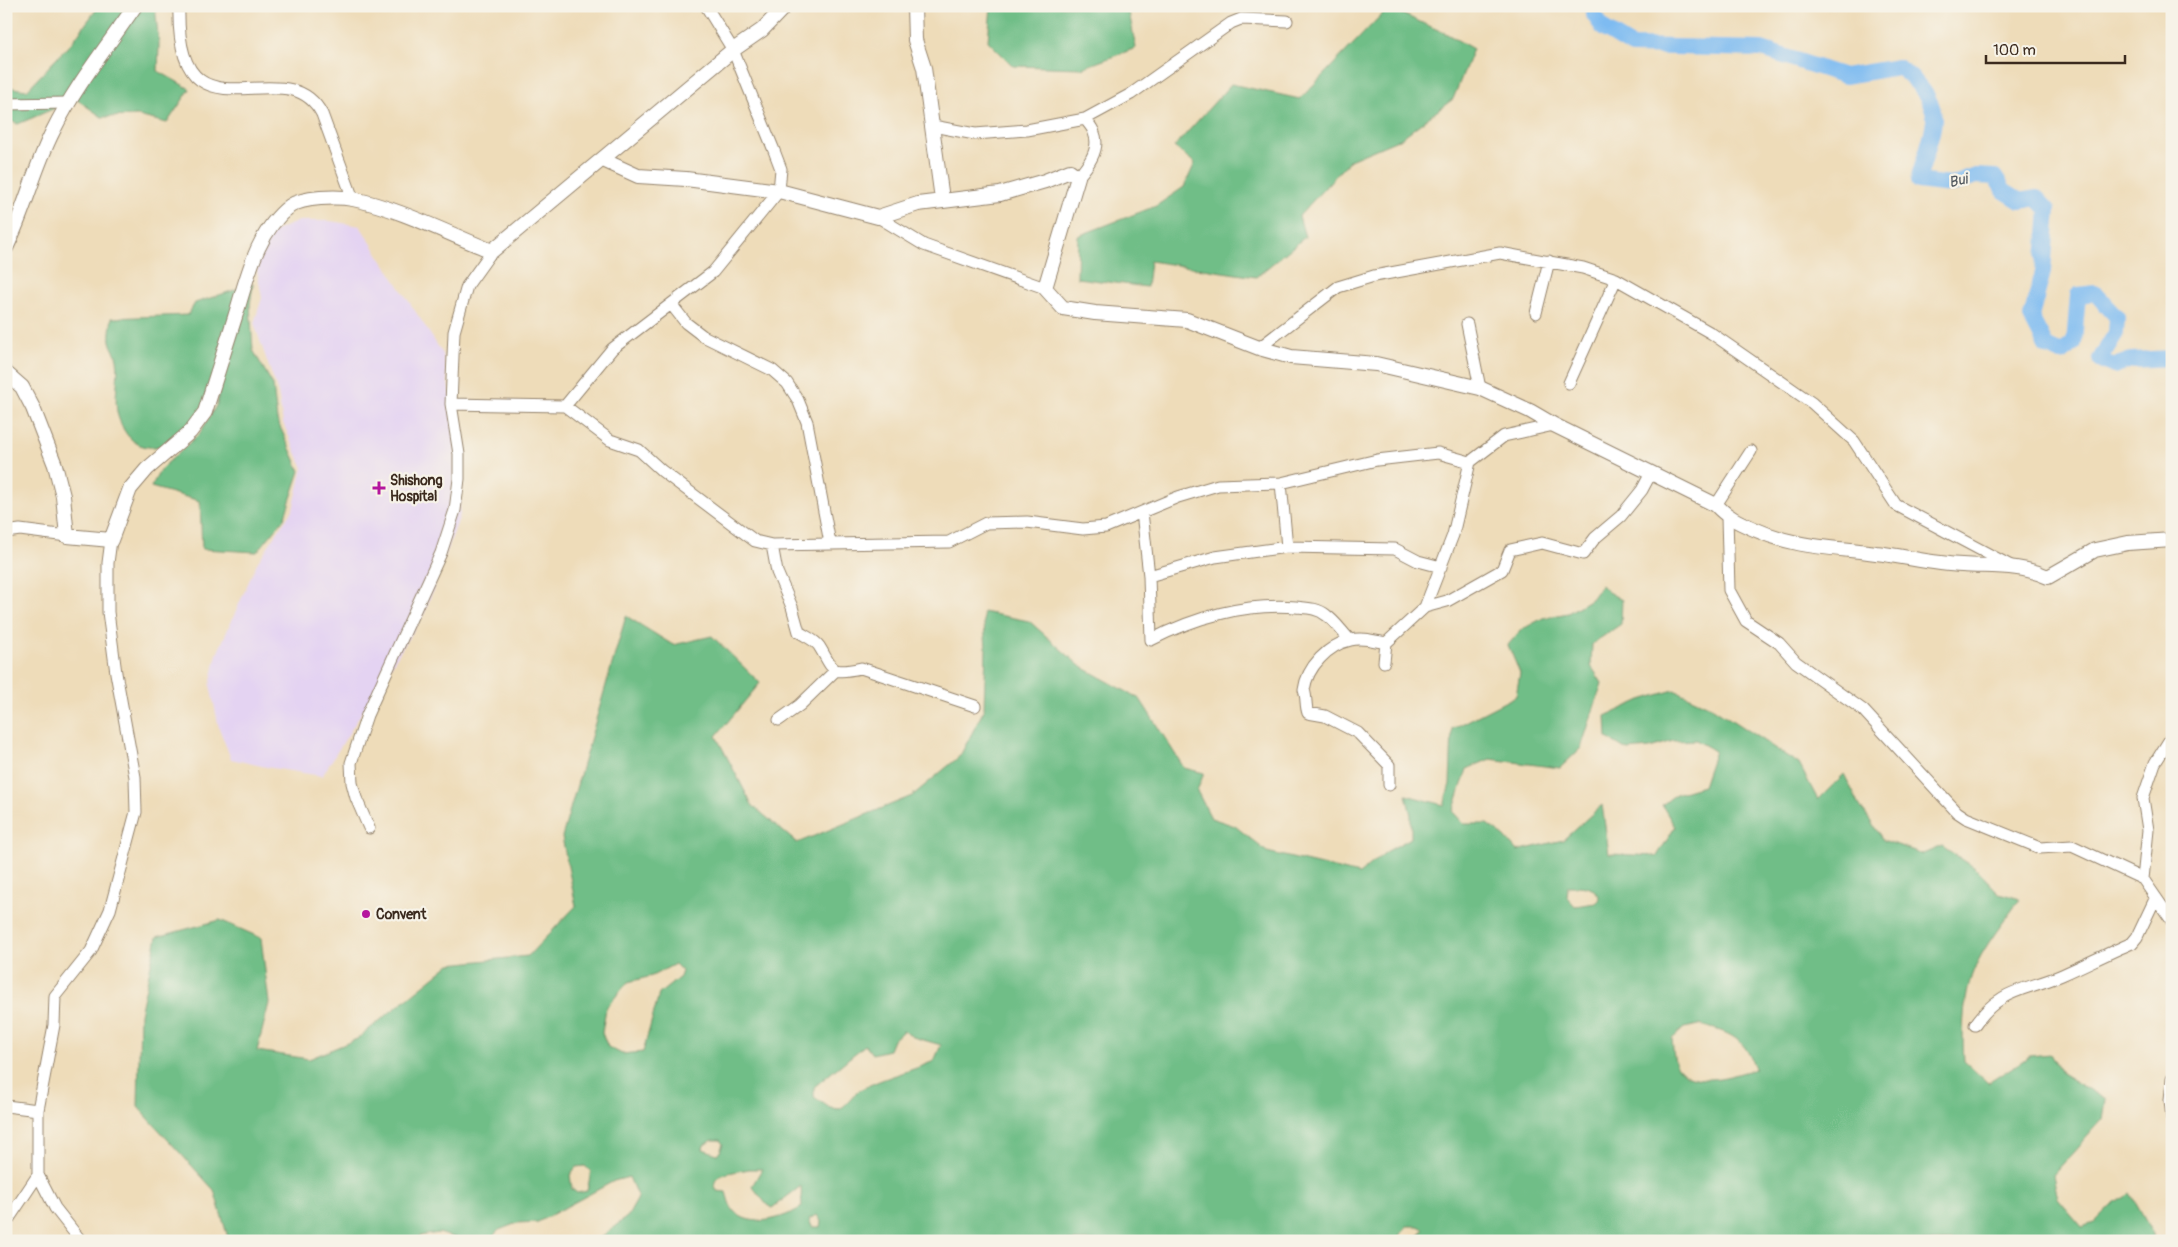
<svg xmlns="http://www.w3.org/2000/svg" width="2178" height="1247" viewBox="0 0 2178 1247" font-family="Pangolin,sans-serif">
	<rect width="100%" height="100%" fill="#f7f3e8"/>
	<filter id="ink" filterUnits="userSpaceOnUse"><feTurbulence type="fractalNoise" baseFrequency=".02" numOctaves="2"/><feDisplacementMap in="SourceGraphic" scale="10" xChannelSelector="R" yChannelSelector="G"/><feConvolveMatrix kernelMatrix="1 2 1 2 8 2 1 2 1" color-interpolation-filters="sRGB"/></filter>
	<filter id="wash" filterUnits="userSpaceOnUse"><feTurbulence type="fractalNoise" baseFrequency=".0096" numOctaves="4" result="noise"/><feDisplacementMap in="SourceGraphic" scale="20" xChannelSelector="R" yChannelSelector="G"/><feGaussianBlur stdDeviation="1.12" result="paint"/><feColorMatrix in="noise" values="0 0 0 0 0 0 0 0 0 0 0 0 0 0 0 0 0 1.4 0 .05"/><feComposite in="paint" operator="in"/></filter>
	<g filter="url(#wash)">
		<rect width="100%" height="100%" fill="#eedcb9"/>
		<path fill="#e4d3f2" d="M299 221H330L360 226 443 354 459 448 460 515 425 612 322 776 266 767 231 759 219 728 210 685 217 654 257 563 293 509 303 468 283 423 278 393 254 323 262 298 254 253 273 232Z"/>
		<path fill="#6fbe87" stroke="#557452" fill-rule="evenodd" d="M99 6H155L159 45 158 71 190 89 167 123 138 116 102 117 76 99 18 124 6 119V87L27 90 73 41Z
			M991 6H1131L1129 12 1136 48 1082 68 1013 66 988 41Z
			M1390 6H1394L1400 13 1447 34 1473 49 1453 99 1400 139 1350 160 1299 216 1305 237 1256 277 1150 261 1147 287 1077 278 1078 236 1156 206 1184 187 1195 163 1174 147 1231 84 1300 99Z
			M253 284 250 305 253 350 273 385 277 420 300 471 284 519 257 552 202 549 200 501 151 487 161 469 200 433 217 404 219 393 210 384C207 394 205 408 199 417 176 449 133 465 118 416 113 399 120 375 117 359 116 353 111 347 110 341 109 334 111 325 112 318L188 315 195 303Z
			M1601 585 1608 592 1622 600 1621 624 1592 644 1591 666 1602 683 1581 748 1560 768 1490 759 1467 769 1453 812 1464 824H1487L1505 837 1517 851 1563 840 1602 805 1609 854 1657 856 1675 827 1662 805 1676 794 1703 786 1715 751 1696 740 1673 741 1650 748 1627 750 1607 738 1606 716 1641 700 1674 690 1713 708 1799 764 1818 800 1844 774 1860 806 1883 840 1923 854 1942 846 1975 868 1999 893 2020 899C2004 922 1977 954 1970 981 1963 1007 1962 1033 1964 1061L1988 1083 2030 1056 2050 1054 2061 1073 2106 1100 2103 1119 2053 1175 2058 1199 2082 1227 2094 1223 2115 1202 2130 1193 2153 1234 2154 1241H1415L1424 1229 1418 1226H1407L1395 1241H596L628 1216 638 1198 629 1177 614 1181 538 1222 517 1223 499 1230 490 1239 452 1237 439 1233 420 1236 418 1241H229L214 1190 138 1107 140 1014 157 937 220 920 261 938 269 1003 257 1051 309 1059 357 1039 450 964 528 956 576 906 562 837 626 616 673 645 712 636 760 683 716 736 752 805 797 843 912 796 960 756 984 710 986 648 983 612 1029 621 1080 666 1140 699 1184 768 1204 773 1197 791 1211 818 1235 826 1267 852 1359 874 1386 852 1411 838V815L1406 795 1444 805 1450 784 1452 729 1516 696 1520 673 1508 645 1521 630 1543 618 1568 613 1591 599ZM1568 886C1580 886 1596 885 1600 899L1596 903 1575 906 1567 897ZM675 964 682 971 680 977 659 994 643 1052 622 1054 608 1047 602 1033 606 1008 628 982 652 976ZM1699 1025C1729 1032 1746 1038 1755 1069 1734 1075 1693 1090 1677 1066 1673 1059 1673 1047 1672 1039L1684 1028ZM903 1031 913 1037 941 1045 934 1061C910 1072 883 1077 860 1090 853 1095 848 1104 840 1109L830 1108 814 1097V1087L865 1045 872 1054 889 1050 893 1040ZM712 1140H720L723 1144 720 1152 717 1154 703 1149 704 1145ZM585 1166 591 1172 587 1191 577 1193 572 1189 570 1175 576 1167ZM749 1169H762L752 1186 767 1205 772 1208 801 1186 802 1207C785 1218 749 1230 733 1210 729 1205 728 1198 726 1192L717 1191C706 1173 737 1172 749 1169ZM817 1215 821 1221 820 1227H812L809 1219Z"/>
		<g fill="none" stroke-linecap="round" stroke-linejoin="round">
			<path stroke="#7ebbf1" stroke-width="16" d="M1594 6V15L1604 29 1632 46 1762 49 1845 76 1898 67C1914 78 1935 99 1934 120 1933 137 1922 164 1918 181L1951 185 1976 176 1995 177 2004 191 2020 201 2037 198 2048 210 2043 272 2031 317 2046 346 2061 353 2074 343 2078 295 2095 293 2117 317 2116 333 2100 359 2114 366 2131 360 2172 358"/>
		</g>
	</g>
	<g filter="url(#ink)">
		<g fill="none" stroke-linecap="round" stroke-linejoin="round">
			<g stroke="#94836c" stroke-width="13">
				<path id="minor" d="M179 6C175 153 286 44 322 114L353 199
					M6 104 68 103
					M933 126 975 134 1027 130 1085 119 1131 94 1231 23 1241 19 1287 21
					M1078 177C1088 166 1101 149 1094 133 1093 128 1088 123 1085 119
					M878 217 924 245 1045 288
					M671 304 686 323 703 336 772 370 787 383 798 400 807 422 830 543
					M1536 313 1549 261
					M1467 324 1480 388
					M1259 348 1338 287 1374 276 1500 253 1583 268 1616 279 1711 333 1812 403 1854 441 1896 505 2011 566
					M1569 383 1616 279
					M451 404 565 406 610 440 639 450 662 471 755 541 772 545 949 542 986 523 1027 522 1083 529 1106 527 1178 497 1218 485 1281 483 1377 460 1438 453 1470 462 1504 436 1554 425
					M565 406 612 349 713 272 779 191 781 169 773 148 733 50 706 6
					M1281 483 1287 547
					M1716 505 1751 451
					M1142 512 1149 576 1151 640C1195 617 1246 603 1296 607 1306 608 1318 608 1326 615 1335 621 1342 632 1350 640
					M1727 517 1729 590 1746 621 1779 643 1796 662 1863 710 1957 812 1966 818 2040 848 2072 846 2143 879 2172 921
					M6 532 20 530 67 536
					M772 545 777 572 792 607 799 632C805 636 815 640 819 646 834 670 829 675 861 668L975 706
					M1149 576 1215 557 1287 547 1395 549 1418 561 1441 567
					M1425 607 1447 601 1502 570 1510 550 1542 543 1583 554 1595 538 1621 516 1642 490 1651 473
					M1386 643C1375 641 1362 637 1351 640 1328 645 1307 667 1304 690 1307 698 1305 705 1308 713L1325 716 1358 733 1389 765V785
					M1384 662 1386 643 1425 607 1453 535 1470 462
					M779 720 800 705 835 671
					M369 828 356 798 352 783 351 763 367 715 441 553 455 510 459 479V454L451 404 454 332 467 286 492 251
					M2143 879 2148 830 2143 798 2155 763 2172 736
					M1975 1025C2000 988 2025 991 2062 975 2085 965 2108 953 2132 943L2137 937 2155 899
					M2172 1078 2170 1100 2172 1118
					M6 1106 38 1110
					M6 1223 38 1175
					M81 1241 55 1208 38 1175V1110L54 1025 55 996 91 951 110 910 136 812 135 777 116 673 108 612V563L111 540"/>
			</g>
			<g stroke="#94836c" stroke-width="16">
				<path id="tertiary" d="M914 6 915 40 924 68 942 199
					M603 160 638 176 686 179 779 191 878 217 918 204 1000 194 1045 181 1070 171 1078 177 1045 288 1063 308 1095 313 1187 320 1259 348 1291 357 1376 364 1480 388 1530 411 1554 425 1716 505C1727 517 1738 522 1754 529 1796 548 1831 547 1876 553 1904 556 1933 564 1962 565 1992 567 2020 564 2048 577L2095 550 2128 543 2172 540
					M6 248C25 210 34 168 53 131 75 86 107 47 135 6
					M6 373 22 387 33 408 55 465 63 496 67 536 111 540 130 489 147 469 190 432 205 412C215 380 225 349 235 317 247 279 256 232 290 206 303 197 337 196 353 199 398 208 449 234 492 251L733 50 762 30 785 6"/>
			</g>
			<use href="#minor" stroke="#fff" stroke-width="11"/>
			<use href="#tertiary" stroke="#fff" stroke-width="14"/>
		</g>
	</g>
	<g fill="#b5179e" stroke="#f7f3e8" stroke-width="2">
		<path d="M376.5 480.5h5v5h5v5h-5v5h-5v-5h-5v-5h5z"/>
		<circle cx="366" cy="914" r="5"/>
	</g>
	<g text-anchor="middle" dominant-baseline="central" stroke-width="4.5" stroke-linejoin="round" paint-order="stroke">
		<g font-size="14" font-weight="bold" fill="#3b2a1e" stroke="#f7f3e8" text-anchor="start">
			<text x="390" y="480">Shishong<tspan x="390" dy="16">Hospital</tspan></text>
			<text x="376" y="914">Convent</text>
		</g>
		<g font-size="15" font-style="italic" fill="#4f565d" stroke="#f7f3e8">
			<text transform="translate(1958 181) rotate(-13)">Bui</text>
		</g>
	</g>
	<rect width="2178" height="1247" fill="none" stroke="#f7f3e8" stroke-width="25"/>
	<path d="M1986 55v8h139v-8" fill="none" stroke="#3b2a1e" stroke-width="2.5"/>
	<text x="1993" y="55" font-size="15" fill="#3b2a1e" stroke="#f7f3e8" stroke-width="4" paint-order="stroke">100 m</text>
</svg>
